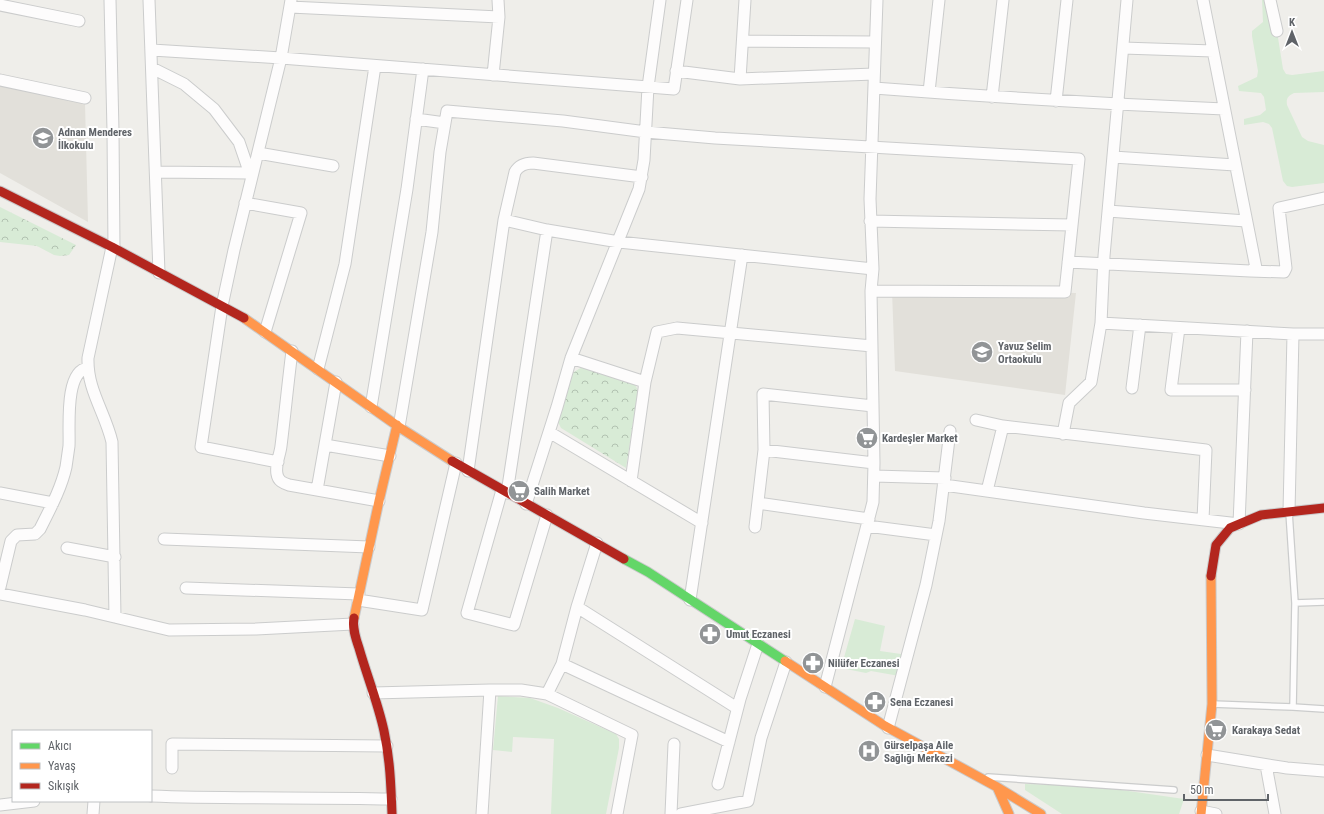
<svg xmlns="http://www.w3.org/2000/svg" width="1324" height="814" viewBox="0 0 1324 814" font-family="'Roboto Condensed',sans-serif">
	<defs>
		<pattern id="park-crowns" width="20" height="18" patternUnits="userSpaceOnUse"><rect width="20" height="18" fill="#d8ebd6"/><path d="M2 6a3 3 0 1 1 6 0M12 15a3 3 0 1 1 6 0" fill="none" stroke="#b2c2b1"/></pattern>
	</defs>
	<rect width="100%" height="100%" fill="#efeeea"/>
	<path fill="#e2e0da" d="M0 86 85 103 88 222 0 173Z
		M892 291 1076 293 1065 395 895 371Z"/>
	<path fill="#d8ebd6" d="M1262 0H1272L1283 69 1286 74 1292 75 1324 71V92L1294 93C1288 96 1286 98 1287 105L1302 137 1308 141 1324 145V183L1292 187 1287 186 1283 181 1272 128 1269 124 1263 122 1244 125V119L1260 115 1266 110 1264 97 1261 93 1239 91 1238 86 1257 77 1258 71 1252 36V31L1263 22Z
		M855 619 885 626 880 651 908 655 905 677 871 671 866 673 841 668Z
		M498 696 530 698 558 708 616 734 619 739V748L606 814H551L554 739 513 737 512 752 493 750Z
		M1025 784 1094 786 1184 799 1179 814H1062L1025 790Z"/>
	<path fill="url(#park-crowns)" d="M0 207 76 245 69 255 60 256 54 255 37 246 0 242Z
		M582 367 634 383 638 390 626 468 561 428 556 418 571 374Z"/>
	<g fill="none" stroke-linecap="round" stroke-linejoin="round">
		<g stroke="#cbcccc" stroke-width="8">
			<path id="lane" d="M1289 512 1295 603 1293 707
				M1295 603 1324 602
				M1212 704 1293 707 1324 709
				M988 777 1174 790"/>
		</g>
		<g stroke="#cbcccc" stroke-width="13">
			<path id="street" d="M110 0 113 131 114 249
				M149 0 159 273
				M1270 0 1277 31
				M0 5 79 21
				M290 7 499 17 498 0
				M743 41 875 42
				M1123 48 1213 51
				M152 50 281 58 674 89 687 0
				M152 68 184 84 214 109 239 142 251 177
				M676 71 740 79 874 74
				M493 75 499 17
				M740 79 745 0
				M0 80 85 98
				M874 88C991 97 1107 104 1224 109
				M929 92 939 0
				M992 97 1003 0
				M1056 101 1067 0
				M445 123 447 111 563 121 646 132 715 138 1079 159 1065 292 871 291
				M258 153 333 166
				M1113 157 1235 165
				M156 172 250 173
				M245 203 301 213 265 332
				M1108 211 1246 221
				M504 220 515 172C519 165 525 163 533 163L642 177
				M870 221 1072 225
				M112 247 88 358C87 390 105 412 112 442L115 617
				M1068 262 1250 271 1256 268 1203 0
				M1250 271 1284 272 1286 268 1279 208 1324 198
				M1101 323 1293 334H1324
				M1179 328 1171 390H1245
				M292 351C288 382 285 414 281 446 280 455 275 465 277 474 278 481 283 483 289 485L379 501
				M571 358 645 382 657 332 677 328 872 346
				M318 369 345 264 375 66
				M1132 388 1140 325
				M371 407 407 189 423 69
				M976 420 1003 426 1206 450 1203 520
				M399 427 432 232 440 152 445 123 416 119
				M549 432 702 523
				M1063 434 1069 403 1091 382 1101 323 1104 256 1127 0
				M325 445 390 456
				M764 450 763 394 873 406
				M278 462 201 447 222 306 234 250 281 58 291 0
				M468 471 504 220 547 230 619 242 873 269
				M874 476 945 478
				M631 481 645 382
				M944 485 1144 513 1239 524 1247 331
				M317 490 336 382
				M502 490 467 613 514 625 547 515
				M987 491 1003 426
				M0 493 53 503
				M507 493 547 230
				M758 503 869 519
				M526 504 557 407 571 358 639 189 644 160 648 87 660 0
				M1289 512 1293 334
				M867 526 936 535
				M755 527 764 450 874 463
				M164 539 369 547
				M597 543 577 607 562 664 729 742
				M67 548 115 557
				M0 587 11 541 17 535 35 534 40 529C50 509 61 489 66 467 67 460 68 453 69 446 70 429 64 371 88 368
				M186 588 359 594
				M0 594 85 610 169 630 256 629 353 624
				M358 600 422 610 456 463
				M690 600 742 255
				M577 607 737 708
				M825 687 873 502 874 463 871 291 873 269 870 199 877 0
				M373 693 490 690H521L547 694 632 735 617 814
				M547 694 562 664
				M888 728 926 585 939 521 950 431
				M1207 755 1287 768 1324 771
				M1266 765 1275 814
				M172 768V744L387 746
				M718 784 740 699 758 644
				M151 796C231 799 311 797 391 799
				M0 805 34 801
				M1201 811 1216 814
				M93 814 94 801
				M482 814 490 690
				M671 814 674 744
				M681 814 748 801 761 738 786 662"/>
		</g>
		<g stroke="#cacacb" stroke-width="11">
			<path id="fast" d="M624 559 648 572 785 661"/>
		</g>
		<g stroke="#cacacb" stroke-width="11">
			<path id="slow" d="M244 318 399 427 452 461
				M354 618 379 501 397 425
				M785 661 885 726 997 787 1009 814
				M997 787 1041 814
				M1201 814 1212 704 1211 576"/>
		</g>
		<g stroke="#cacacb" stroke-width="11">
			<path id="jam" d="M0 191 112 247 244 318
				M452 461 624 559
				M1211 576 1216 545 1230 528 1261 515 1324 508
				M354 618C352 628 356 639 359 648 367 676 378 703 384 731 390 759 391 786 392 814"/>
		</g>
		<use href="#lane" stroke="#fdfcfc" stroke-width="5.5"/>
		<use href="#street" stroke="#fdfcfc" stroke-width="11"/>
		<use href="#fast" stroke="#63d668" stroke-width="9"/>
		<use href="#slow" stroke="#ff974d" stroke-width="9"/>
		<use href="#jam" stroke="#b3261e" stroke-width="9"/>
	</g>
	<defs>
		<g id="school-disc" transform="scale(1.15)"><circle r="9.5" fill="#919496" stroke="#fff"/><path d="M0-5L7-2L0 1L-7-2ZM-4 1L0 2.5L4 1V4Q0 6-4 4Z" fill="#fff"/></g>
		<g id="supermarket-disc" transform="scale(1.15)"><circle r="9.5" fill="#919496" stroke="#fff"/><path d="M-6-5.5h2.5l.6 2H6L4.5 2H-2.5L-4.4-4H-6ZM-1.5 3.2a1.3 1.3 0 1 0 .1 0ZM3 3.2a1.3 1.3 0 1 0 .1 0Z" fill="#fff"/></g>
		<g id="pharmacy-disc" transform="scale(1.15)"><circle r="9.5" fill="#919496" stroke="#fff"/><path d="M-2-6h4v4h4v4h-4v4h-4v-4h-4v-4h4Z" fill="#fff"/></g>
		<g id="hospital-disc" transform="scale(1.15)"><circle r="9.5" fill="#919496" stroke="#fff"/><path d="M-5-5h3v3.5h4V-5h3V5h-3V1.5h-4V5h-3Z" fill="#fff"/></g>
	</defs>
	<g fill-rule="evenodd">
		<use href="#school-disc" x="43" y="138"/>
		<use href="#school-disc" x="982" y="352"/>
		<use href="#supermarket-disc" x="867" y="438"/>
		<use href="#supermarket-disc" x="519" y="491"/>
		<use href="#pharmacy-disc" x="710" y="634"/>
		<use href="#pharmacy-disc" x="813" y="663"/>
		<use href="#pharmacy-disc" x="875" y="702"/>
		<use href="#supermarket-disc" x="1216" y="730"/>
		<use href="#hospital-disc" x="869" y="751"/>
	</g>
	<g text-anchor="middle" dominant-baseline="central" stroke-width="4" stroke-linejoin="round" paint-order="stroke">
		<g font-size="11" font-weight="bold" fill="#5f6368" stroke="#fff" text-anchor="start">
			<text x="58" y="132">Adnan Menderes<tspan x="58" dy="13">İlkokulu</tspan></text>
			<text x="998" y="346">Yavuz Selim<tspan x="998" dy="13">Ortaokulu</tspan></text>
			<text x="882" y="438">Kardeşler Market</text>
			<text x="534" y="491">Salih Market</text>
			<text x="726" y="634">Umut Eczanesi</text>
			<text x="828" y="663">Nilüfer Eczanesi</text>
			<text x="890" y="702">Sena Eczanesi</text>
			<text x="1232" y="730">Karakaya Sedat</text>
			<text x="884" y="745">Gürselpaşa Aile<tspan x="884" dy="13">Sağlığı Merkezi</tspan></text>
		</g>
	</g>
	<rect x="12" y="730" width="140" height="72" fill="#ffffff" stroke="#bfc1c3"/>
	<rect x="20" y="743" width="20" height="6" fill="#63d668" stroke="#bfc1c3"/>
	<text x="48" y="750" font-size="12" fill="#5f6368">Akıcı</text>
	<rect x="20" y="763" width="20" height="6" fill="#ff974d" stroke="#bfc1c3"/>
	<text x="48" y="770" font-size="12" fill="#5f6368">Yavaş</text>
	<rect x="20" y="783" width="20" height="6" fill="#b3261e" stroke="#bfc1c3"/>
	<text x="48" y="790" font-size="12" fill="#5f6368">Sıkışık</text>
	<g transform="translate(1292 32)" stroke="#ffffff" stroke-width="3" paint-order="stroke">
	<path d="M0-3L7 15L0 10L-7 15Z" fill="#5f6368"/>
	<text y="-6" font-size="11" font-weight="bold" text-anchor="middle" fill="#5f6368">K</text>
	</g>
	<path d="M1184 794v6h84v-6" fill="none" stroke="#5f6368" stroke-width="2"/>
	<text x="1190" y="794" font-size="12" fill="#5f6368" stroke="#ffffff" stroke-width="3" paint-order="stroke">50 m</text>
</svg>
